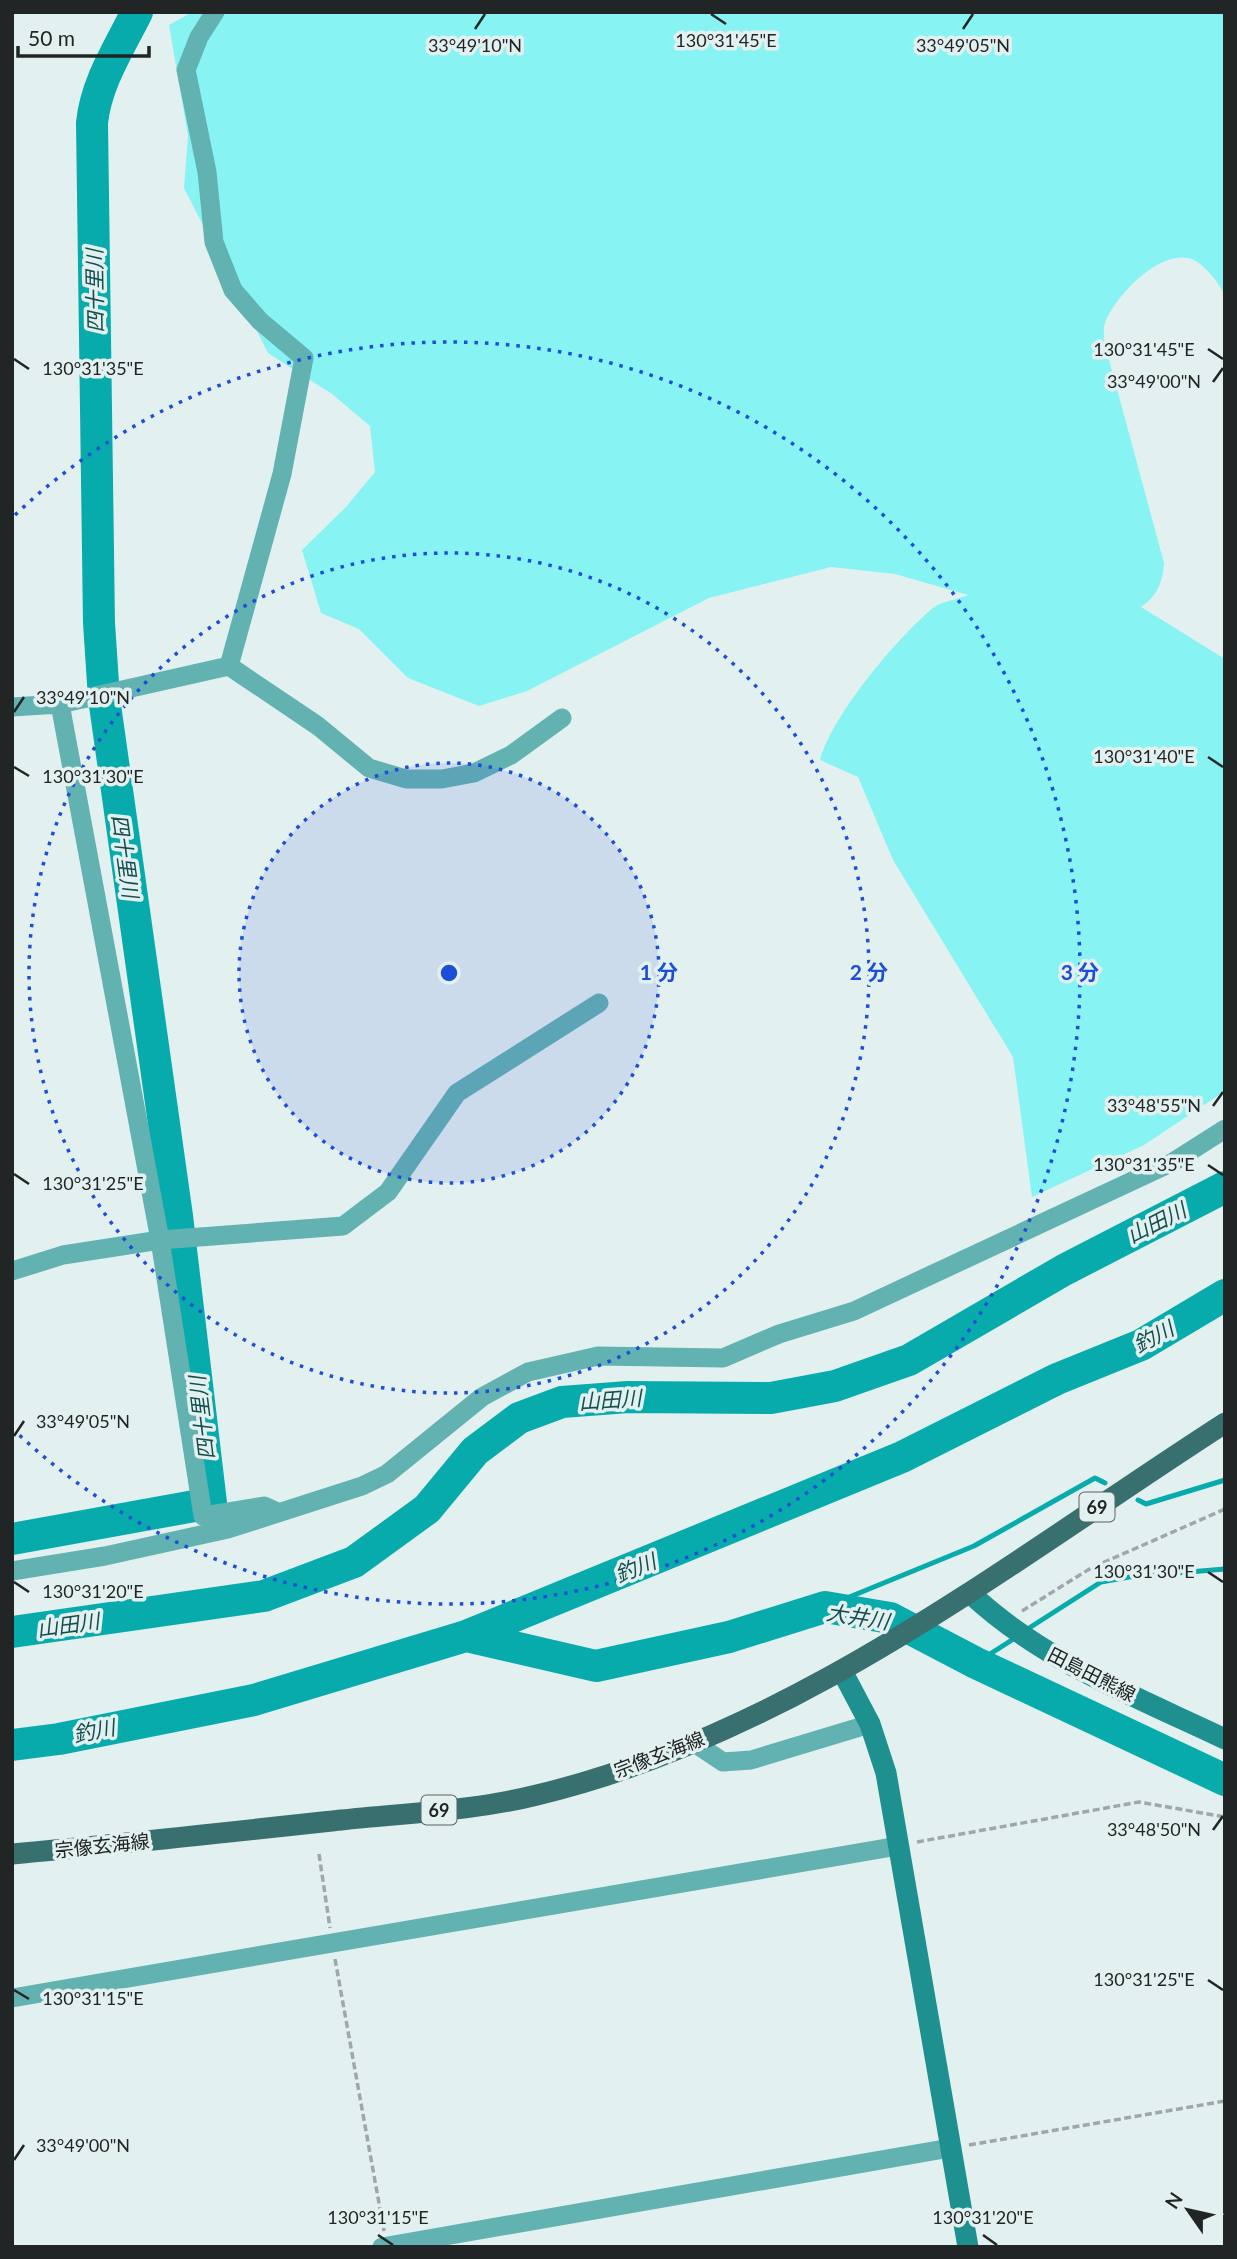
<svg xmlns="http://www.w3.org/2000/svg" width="1237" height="2259" viewBox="0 0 1237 2259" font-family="Lato,'Noto Sans JP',sans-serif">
	<rect width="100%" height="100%" fill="#e3f0f0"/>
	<path fill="#87f3f3" d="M192 12H1225V296C1220 284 1203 261 1188 258 1157 252 1117 295 1106 320 1103 326 1104 335 1104 341L1164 563C1163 582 1157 596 1141 607L1225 659V1091L1144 1145 1032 1197 1013 1057 893 860 858 777 820 760C833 714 896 639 933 608 943 600 958 600 968 595L895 574 831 567 709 598 527 691 479 706 408 678 359 629 321 613 302 550 346 507 375 472 370 426 332 394 268 353 184 188 188 136 169 25Z"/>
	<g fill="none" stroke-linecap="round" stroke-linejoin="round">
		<path stroke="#08abac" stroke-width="5" d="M1138 1500 1146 1504 1225 1480
			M825 1607 974 1546 1095 1478 1105 1483
			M1026 1630 1101 1582 1129 1577 1225 1569
			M976 1663 1018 1636"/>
		<path stroke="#08abac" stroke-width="32" d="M12 1539 211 1503 177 1216 104 698 99 623 92 123C96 83 119 48 137 12
			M12 1632 264 1596 354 1562 427 1509 475 1451 519 1418 562 1402 628 1397 771 1398 835 1386 909 1360 1064 1270 1225 1187
			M466 1636 596 1666 729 1637 825 1607 890 1618 976 1663 1225 1780
			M12 1745 59 1739 254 1700 466 1636 902 1457 1057 1379 1141 1345 1225 1295"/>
		<path stroke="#9ea8a8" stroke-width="3.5" stroke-dasharray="7 3.5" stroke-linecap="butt" d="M1022 1611 1091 1568 1225 1509
			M917 1842 1139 1802 1225 1817
			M319 1854 330 1928
			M335 1959 384 2231
			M969 2145 1225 2101"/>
		<path stroke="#63b2b2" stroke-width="19" d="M215 12 199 37 186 70 207 172 214 242 233 290 260 321 304 358 282 474 229 666
			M60 704 160 1240 203 1516 264 1506 277 1512
			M12 707 60 704 229 666 318 726 369 768 406 779H442L474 773 511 755 562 718
			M12 1271 63 1255 160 1240 343 1226 388 1192 457 1093 599 1003
			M12 1571 105 1556 228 1529 362 1486 387 1474 482 1397 528 1372 598 1356 723 1358 779 1334 854 1311 1173 1162 1225 1129
			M693 1742 723 1762 751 1760 870 1724
			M12 1998 898 1846
			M382 2247 950 2148"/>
		<path stroke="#1f9090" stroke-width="21" d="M970 1593C1042 1661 1137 1697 1225 1739
			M842 1671 870 1724 886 1773 968 2247"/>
		<path stroke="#387070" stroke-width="21" d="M12 1854C122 1844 231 1832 341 1820 406 1813 473 1811 537 1795 795 1733 1006 1564 1225 1423"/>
	</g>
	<path fill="none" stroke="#212525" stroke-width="2.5" d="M711 14 726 24M475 29 485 14M963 29 973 14M1208 349 1223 359M14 359 29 369M1213 382 1223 368M14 712 24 697M1208 757 1223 767M14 767 29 776M1213 1106 1223 1092M1208 1165 1223 1175M14 1174 29 1184M14 1436 24 1421M1208 1572 1223 1582M14 1582 29 1592M1213 1830 1223 1816M1208 1980 1223 1990M14 1990 29 1999M14 2160 24 2145M378 2235 393 2245M983 2235 997 2245"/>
	<circle cx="449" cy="973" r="210" fill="#1d4ed8" fill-opacity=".12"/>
	<g fill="none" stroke="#1d4ed8" stroke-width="3.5" stroke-dasharray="3.5 7">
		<circle cx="449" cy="973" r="210"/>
		<circle cx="449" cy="973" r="420"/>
		<path d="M15 515A631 631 0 1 1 15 1431"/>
	</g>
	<g text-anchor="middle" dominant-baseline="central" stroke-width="7" stroke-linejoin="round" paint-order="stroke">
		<g fill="#e3f0f0" stroke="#5b6262" stroke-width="2">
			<rect x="1079.5" y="1492.5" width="35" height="29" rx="5"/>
			<rect x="421.5" y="1795.5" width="35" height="29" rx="5"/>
		</g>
		<g font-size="18" font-weight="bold" fill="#212525">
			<text x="1097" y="1507">69</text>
			<text x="439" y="1810">69</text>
		</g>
		<g font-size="19" fill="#212525" stroke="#e3f0f0">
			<text transform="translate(1092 1674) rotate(27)">田島田熊線</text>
			<text transform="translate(659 1754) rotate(-21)">宗像玄海線</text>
			<text transform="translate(102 1845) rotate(-6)">宗像玄海線</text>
		</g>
		<g font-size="21" font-style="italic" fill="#154e4f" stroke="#e3f0f0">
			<text transform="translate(94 291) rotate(-91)">四十里川</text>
			<text transform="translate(126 856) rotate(82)">四十里川</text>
			<text transform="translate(1156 1222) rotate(-27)">山田川</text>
			<text transform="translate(1153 1336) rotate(-28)">釣川</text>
			<text transform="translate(610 1399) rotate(-4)">山田川</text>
			<text transform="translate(201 1418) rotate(-97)">四十里川</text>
			<text transform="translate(635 1567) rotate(-22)">釣川</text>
			<text transform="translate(858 1616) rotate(9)">大井川</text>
			<text transform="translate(68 1624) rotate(-8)">山田川</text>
			<text transform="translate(94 1730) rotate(-11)">釣川</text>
		</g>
	</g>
	<g font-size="18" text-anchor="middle" fill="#212525" stroke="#e3f0f0" stroke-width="7" stroke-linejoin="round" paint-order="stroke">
		<text x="726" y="47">130°31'45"E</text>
		<text x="475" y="52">33°49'10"N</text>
		<text x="963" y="52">33°49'05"N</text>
		<text x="1144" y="356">130°31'45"E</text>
		<text x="93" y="375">130°31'35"E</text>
		<text x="1154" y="388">33°49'00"N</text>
		<text x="83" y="704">33°49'10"N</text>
		<text x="1144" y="763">130°31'40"E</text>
		<text x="93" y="783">130°31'30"E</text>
		<text x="1154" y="1112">33°48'55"N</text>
		<text x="1144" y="1171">130°31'35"E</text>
		<text x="93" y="1190">130°31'25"E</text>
		<text x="83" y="1428">33°49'05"N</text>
		<text x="1144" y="1578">130°31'30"E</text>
		<text x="93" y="1598">130°31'20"E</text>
		<text x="1154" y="1836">33°48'50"N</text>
		<text x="1144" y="1986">130°31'25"E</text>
		<text x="93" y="2005">130°31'15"E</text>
		<text x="83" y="2152">33°49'00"N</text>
		<text x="378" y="2224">130°31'15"E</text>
		<text x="983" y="2224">130°31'20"E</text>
	</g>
	<circle cx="449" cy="973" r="10" fill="#1d4ed8" stroke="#e3f0f0" stroke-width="3.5"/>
	<g font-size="21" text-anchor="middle" font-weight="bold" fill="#1d4ed8" stroke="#e3f0f0" stroke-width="7" stroke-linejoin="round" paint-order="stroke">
		<text x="659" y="980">1 分</text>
		<text x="869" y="980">2 分</text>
		<text x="1080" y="980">3 分</text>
	</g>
	<rect width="1237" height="2259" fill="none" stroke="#212525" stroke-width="28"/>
	<g transform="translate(1188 2210) rotate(304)" stroke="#e3f0f0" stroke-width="5" paint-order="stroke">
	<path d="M0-5L12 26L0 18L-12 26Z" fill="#212525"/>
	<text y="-10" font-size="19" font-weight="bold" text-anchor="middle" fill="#212525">N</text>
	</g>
	<path d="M18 46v10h131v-10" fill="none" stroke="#212525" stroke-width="3.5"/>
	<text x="28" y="46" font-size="21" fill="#212525" stroke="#e3f0f0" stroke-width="5" paint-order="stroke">50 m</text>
</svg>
